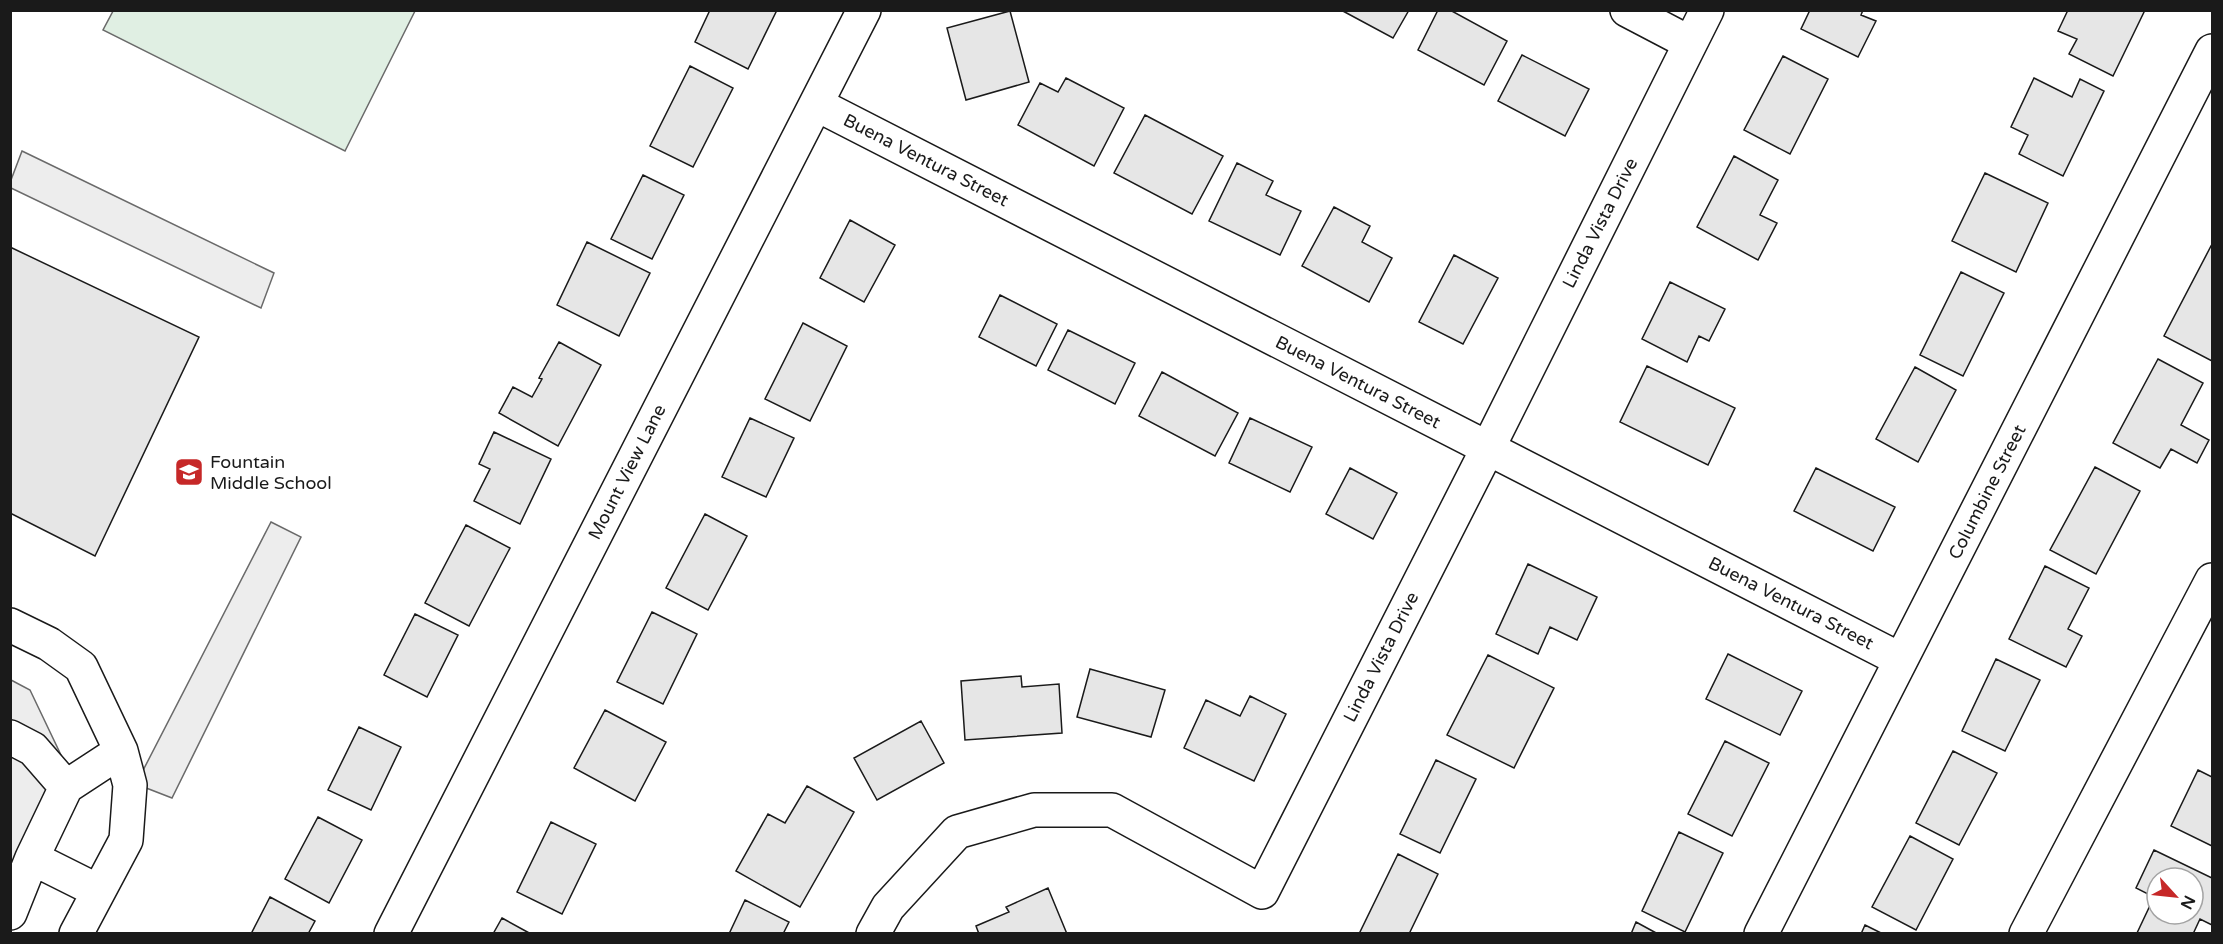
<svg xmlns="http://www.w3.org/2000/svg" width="2223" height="944" viewBox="0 0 2223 944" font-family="'Varela Round',sans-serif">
	<rect width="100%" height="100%" fill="#fff"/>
	<path fill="#e0efe3" stroke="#6a6a6a" stroke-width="1.5" d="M113 11V10L415 11 345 151 103 30Z"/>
	<path fill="#ededed" stroke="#6a6a6a" stroke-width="1.5" d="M22 151 274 273 261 308 11 188V180Z
		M271 522 301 537 172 798 136 784Z
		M11 680 30 690 71 776 11 906Z"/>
	<path fill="#e6e6e6" stroke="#1a1a1a" stroke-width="1.5" fill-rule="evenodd" d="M710 10H777L748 69 695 42Z
		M1341 10H1409L1393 38Z
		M1438 10H1450L1507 41 1484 85 1418 50Z
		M1810 10H1863L1861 15 1876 21 1858 57 1801 29Z
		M2068 10H2145L2113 76 2069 54 2077 39 2058 31Z
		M1010 11 1029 82 966 100 947 28Z
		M1522 55 1589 89 1565 136 1498 101Z
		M1783 56 1828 79 1790 154 1744 130Z
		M690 66 733 88 693 167 650 146Z
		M1066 78 1124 108 1094 166 1018 125 1040 83 1058 92Z
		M2034 78 2072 97 2080 79 2104 91 2063 176 2019 154 2028 135 2011 127Z
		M1145 115 1223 156 1192 214 1114 173Z
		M1734 156 1778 180 1760 215 1777 223 1758 260 1697 227Z
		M1237 163 1273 181 1266 195 1301 211 1280 255 1209 221Z
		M1985 173 2048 203 2016 272 1952 241Z
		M643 175 684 195 652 259 611 239Z
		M1334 207 1370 226 1362 242 1392 258 1369 302 1302 266Z
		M850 220 895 245 864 302 820 278Z
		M587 242 650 273 619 336 557 305Z
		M2211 246 2212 247V361L2164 336Z
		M10 247 199 337 95 556 10 513Z
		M1454 255 1498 278 1463 344 1419 322Z
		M1961 272 2004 293 1963 376 1920 355Z
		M1670 282 1725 309 1709 341 1699 336 1687 362 1642 339Z
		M1000 295 1057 324 1036 366 979 337Z
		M803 323 847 346 810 421 765 399Z
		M1068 330 1135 363 1115 404 1048 370Z
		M559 342 601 365 558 446 499 413 513 387 532 397 542 379 539 378Z
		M2158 359 2203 383 2181 425 2209 440 2197 463 2171 449 2160 468 2113 443Z
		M1647 366 1735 408 1708 465 1620 422Z
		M1915 367 1956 390 1918 462 1876 439Z
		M1162 372 1238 413 1215 456 1139 416Z
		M750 418 794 438 766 497 722 477Z
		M1250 418 1312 447 1290 492 1229 463Z
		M494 432 551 459 520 524 474 501 490 469 479 464Z
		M2095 467 2140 491 2096 574 2050 550Z
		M1350 468 1397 493 1373 539 1326 514Z
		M1816 468 1895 507 1873 551 1794 511Z
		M705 514 747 536 708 610 666 588Z
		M466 525 510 548 469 626 425 603Z
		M1528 564 1597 597 1577 640 1550 627 1538 654 1496 634Z
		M2045 566 2089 588 2068 629 2082 636 2066 667 2009 639Z
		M652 612 697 634 663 704 617 682Z
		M415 614 458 635 427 697 384 675Z
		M1728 654 1802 691 1780 735 1706 699Z
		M1488 655 1554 688 1514 768 1447 735Z
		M1996 659 2040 680 2005 751 1962 731Z
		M1090 669 1165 690 1151 737 1077 717Z
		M1021 676 1022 687 1059 684 1062 733 965 740 961 681Z
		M1250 696 1286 714 1254 781 1184 748 1206 700 1240 716Z
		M605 710 666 742 635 801 574 768Z
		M921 721 944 763 877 800 854 758Z
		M359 727 401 747 371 810 328 790Z
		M1725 741 1769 763 1732 836 1688 814Z
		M1953 751 1997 773 1959 845 1916 823Z
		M1436 760 1476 779 1440 853 1400 834Z
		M2198 770 2212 777V846L2171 826Z
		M807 786 854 812 800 907 736 871 768 814 785 823Z
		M318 817 362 840 329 903 285 879Z
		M551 822 596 844 562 914 517 892Z
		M1679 832 1723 853 1685 932 1642 911Z
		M1910 836 1953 859 1916 930 1872 907Z
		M2154 850 2212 878V925L2200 919 2193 934 2137 933 2154 897 2136 888ZM2157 878H2193V914H2157Z
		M1398 854 1438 874 1409 934H1364L1360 932Z
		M1048 888 1067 934H979L976 926 1009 912 1006 907Z
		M270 897 315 921 308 934H251Z
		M745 900 789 922 783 934H729Z
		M502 918 531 934H493Z
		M1636 922 1658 934H1631Z
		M1865 925 1883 934H1861Z"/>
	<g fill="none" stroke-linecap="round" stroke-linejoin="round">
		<g stroke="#1a1a1a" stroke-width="36">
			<path id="minor" d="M1627 10 1690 43
				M816 104 1901 660
				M10 625 49 644 81 667 121 751 130 785 126 840 76 934
				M10 737 33 749 66 787
				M32 858 66 787 121 751
				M10 913 32 858 98 891
				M391 934 864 10
				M873 934 888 907 957 832 1034 810H1112L1262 892 1488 448 1707 10
				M1761 934 2212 51
				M2026 934 2212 580"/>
		</g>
		<use href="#minor" stroke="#fff" stroke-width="33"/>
	</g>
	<defs>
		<g id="school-square" transform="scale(1.5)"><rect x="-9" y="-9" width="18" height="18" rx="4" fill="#c62828" stroke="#fff"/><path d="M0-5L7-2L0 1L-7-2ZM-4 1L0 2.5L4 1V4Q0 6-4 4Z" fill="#fff"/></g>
	</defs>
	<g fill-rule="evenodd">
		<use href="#school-square" x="189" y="472"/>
	</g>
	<g text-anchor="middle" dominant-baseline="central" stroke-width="4.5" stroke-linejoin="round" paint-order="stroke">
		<g font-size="18" fill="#1a1a1a" stroke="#fff">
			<text transform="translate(926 160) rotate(27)">Buena Ventura Street</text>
			<text transform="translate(1600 223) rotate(-63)">Linda Vista Drive</text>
			<text transform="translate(1358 382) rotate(27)">Buena Ventura Street</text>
			<text transform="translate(627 472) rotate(-63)">Mount View Lane</text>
			<text transform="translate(1987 492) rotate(-63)">Columbine Street</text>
			<text transform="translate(1791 603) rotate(27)">Buena Ventura Street</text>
			<text transform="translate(1381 657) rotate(-63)">Linda Vista Drive</text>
		</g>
		<g font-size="18" fill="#1a1a1a" stroke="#fff" text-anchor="start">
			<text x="210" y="462">Fountain<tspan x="210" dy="21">Middle School</tspan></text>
		</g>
	</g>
	<rect width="2223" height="944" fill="none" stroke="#1a1a1a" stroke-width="24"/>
	<g transform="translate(2175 896) rotate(117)"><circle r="28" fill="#ffffff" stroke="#a3a3a3" stroke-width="1.5"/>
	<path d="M0-4.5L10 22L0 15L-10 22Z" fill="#c62828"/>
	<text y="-9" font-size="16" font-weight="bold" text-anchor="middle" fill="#1a1a1a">N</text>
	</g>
</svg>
